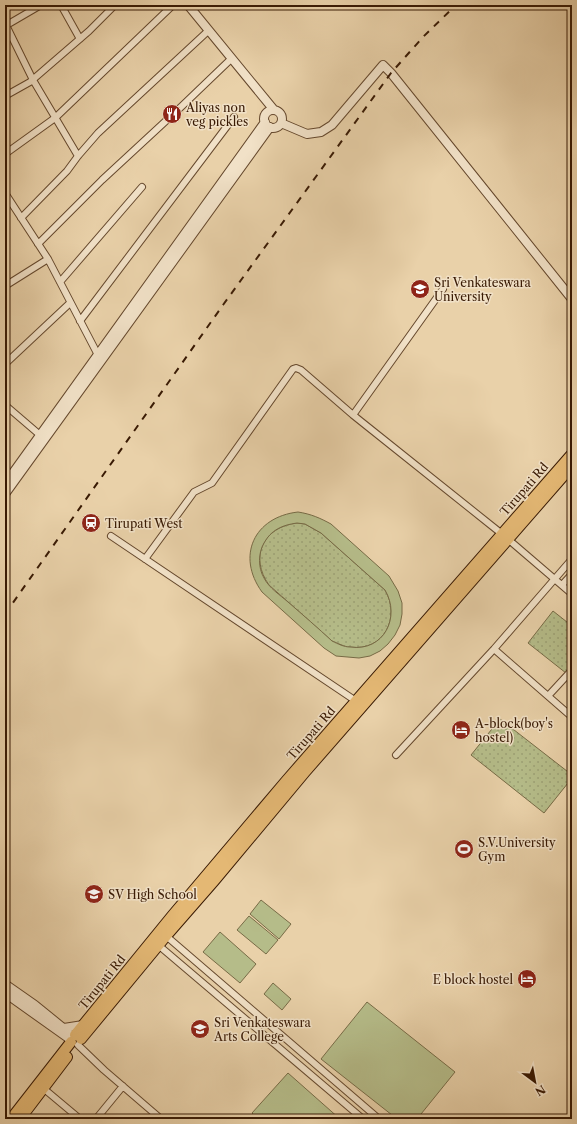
<svg xmlns="http://www.w3.org/2000/svg" width="577" height="1124" viewBox="0 0 577 1124" font-family="'Libre Caslon Text',serif">
	<defs>
		<pattern id="grass-dots" width="8" height="8" patternUnits="userSpaceOnUse"><rect width="8" height="8" fill="#b5bc89"/><path d="M2 2h.1M6 6h.1" fill="none" stroke="#9ca175" stroke-width="1.8" stroke-linecap="round"/></pattern>
	</defs>
	<rect width="100%" height="100%" fill="#e9d1a9"/>
	<filter id="stains"><feTurbulence type="fractalNoise" baseFrequency=".005" numOctaves="4"/><feColorMatrix values="0 0 0 0 .2 0 0 0 0 .09 0 0 0 0 .02 0 0 0 .5 -.17"/></filter>
	<radialGradient id="worn" r=".72"><stop offset=".6" stop-color="#630" stop-opacity="0"/><stop offset="1" stop-color="#630" stop-opacity=".3"/></radialGradient>
	<path fill="url(#grass-dots)" stroke="#776b46" d="M297 523 305 524 321 533 385 590C401 617 384 652 350 647 344 647 338 643 332 641L269 585C249 557 263 527 297 523Z
		M553 611 572 626 571 677 528 643Z
		M500 719 572 775V778L544 813 471 755Z"/>
	<path fill="#b5bc89" stroke="#776b46" fill-rule="evenodd" d="M298 512C311 514 320 518 331 524L389 576 398 591 402 603V614L400 625 395 635 388 644 380 651 370 656 359 658 336 656 324 648 262 592C236 556 254 517 298 512ZM297 523 305 524 321 533 385 590C401 617 384 652 350 647 344 647 338 644 332 641 318 628 303 615 288 602 280 595 269 588 264 578 258 568 258 553 264 543 271 530 282 525 297 523Z
		M261 900 291 924 279 939 250 914Z
		M249 916 278 940 266 954 237 930Z
		M220 932 256 964 240 983 203 952Z
		M273 983 291 999 282 1010 264 994Z
		M367 1002 455 1072 417 1119H397L321 1059Z
		M288 1073 340 1119H258L252 1113Z"/>
	<g fill="none" stroke-linecap="round" stroke-linejoin="round">
		<g stroke="#65482d" stroke-width="8">
			<path id="minor" d="M61 5 80 39
				M5 23 33 80 78 156
				M5 26 41 5
				M5 96 30 82 89 31 115 5
				M5 154 55 118 173 5
				M5 193 48 259 98 355
				M21 218 67 171 78 156 98 133 208 31
				M38 244 102 180 182 106 231 59
				M60 282 142 187
				M5 286 48 259
				M443 289 353 415 502 534 572 594
				M80 321 234 117
				M5 364 70 303
				M5 405 40 435
				M111 536 356 701
				M145 559 194 492 212 483 293 369 296 368 301 370 353 415
				M562 585 572 574
				M494 649 572 717
				M548 696 572 670
				M396 755 494 649 572 559
				M165 935 379 1119
				M157 944 363 1119
				M78 1045 104 1070 161 1119
				M43 1088 80 1119
				M96 1119 123 1086"/>
		</g>
		<g stroke="#65482d" stroke-width="10">
			<path id="tertiary" d="M188 5 274 110
				M264 119a9 9 0 1 1 18 0a9 9 0 1 1-18 0Z
				M281 123 307 134 321 132 332 125 383 65 391 73 572 299
				M5 484 265 122
				M5 494 270 127
				M5 984 35 1005 73 1036
				M5 993 71 1040
				M64 1028 83 1025"/>
		</g>
		<g stroke="#391a04" stroke-width="12">
			<path id="primary" d="M75 1035 172 916 286 781 572 454
				M81 1039 166 936 214 881 305 772 572 466
				M11 1119 71 1042
				M20 1119 67 1057"/>
		</g>
		<use href="#minor" stroke="#f1e1c7" stroke-width="6"/>
		<use href="#tertiary" stroke="#f1e1c7" stroke-width="8"/>
		<use href="#primary" stroke="#e4b874" stroke-width="10"/>
		<path stroke="#391a04" stroke-width="2" stroke-dasharray="7 7" stroke-linecap="butt" d="M5 614 223 305 391 73 423 37 456 5"/>
	</g>
	<defs>
		<g id="restaurant-disc" transform="scale(1)"><circle r="9.5" fill="#8f2418" stroke="#f1e1c7"/><path d="M-5-6h1v4h1v-4h1v4h1v-4h1v5L-1.5 .5V6h-2V.5L-5-1ZM5-6V6H3V1.5H1.5Q1.5-4 5-6Z" fill="#fff"/></g>
		<g id="university-disc" transform="scale(1)"><circle r="9.5" fill="#8f2418" stroke="#f1e1c7"/><path d="M0-5L7-2L0 1L-7-2ZM-4 1L0 2.5L4 1V4Q0 6-4 4Z" fill="#fff"/></g>
		<g id="station-disc" transform="scale(1)"><circle r="9.5" fill="#8f2418" stroke="#f1e1c7"/><path d="M-3-6H3Q5-6 5-4V2Q5 4 3 4L4.5 6H3L1.5 4h-3L-3 6H-4.5L-3 4Q-5 4-5 2V-4Q-5-6-3-6ZM-3.5-4v3h7v-3ZM-3.5 1v1.5H-2V1ZM2 1v1.5H3.5V1Z" fill="#fff"/></g>
		<g id="hotel-disc" transform="scale(1)"><circle r="9.5" fill="#8f2418" stroke="#f1e1c7"/><path d="M-6-4.5h1.5V1H6V5H4.5V3h-9V5H-6ZM-4 0a1.8 1.8 0 1 1 3.6 0ZM.5 0V-2.5h3Q6-2.5 6 0Z" fill="#fff"/></g>
		<g id="stadium-disc" transform="scale(1)"><circle r="9.5" fill="#8f2418" stroke="#f1e1c7"/><path d="M0-5a6.5 5 0 1 0 0 10a6.5 5 0 1 0 0-10ZM-3.5-1.8h7v3.6h-7Z" fill="#fff"/></g>
		<g id="school-disc" transform="scale(1)"><circle r="9.5" fill="#8f2418" stroke="#f1e1c7"/><path d="M0-5L7-2L0 1L-7-2ZM-4 1L0 2.5L4 1V4Q0 6-4 4Z" fill="#fff"/></g>
	</defs>
	<g fill-rule="evenodd">
		<use href="#restaurant-disc" x="172" y="114"/>
		<use href="#university-disc" x="420" y="289"/>
		<use href="#station-disc" x="91" y="523"/>
		<use href="#hotel-disc" x="461" y="730"/>
		<use href="#stadium-disc" x="464" y="849"/>
		<use href="#school-disc" x="94" y="894"/>
		<use href="#hotel-disc" x="527" y="979"/>
		<use href="#university-disc" x="200" y="1029"/>
	</g>
	<g text-anchor="middle" dominant-baseline="central" stroke-width="3" stroke-linejoin="round" paint-order="stroke">
		<g font-size="12" fill="#391a04" stroke="#f1e1c7" text-anchor="start">
			<text x="186" y="107">Aliyas non<tspan x="186" dy="14">veg pickles</tspan></text>
			<text x="434" y="282">Sri Venkateswara<tspan x="434" dy="14">University</tspan></text>
			<text x="105" y="523">Tirupati West</text>
			<text x="475" y="723">A-block(boy's<tspan x="475" dy="14">hostel)</tspan></text>
			<text x="478" y="842">S.V.University<tspan x="478" dy="14">Gym</tspan></text>
			<text x="108" y="894">SV High School</text>
			<text x="513" y="979" text-anchor="end">E block hostel</text>
			<text x="214" y="1022">Sri Venkateswara<tspan x="214" dy="14">Arts College</tspan></text>
		</g>
		<g font-size="12" fill="#391a04" stroke="#f1e1c7">
			<text transform="translate(524 489) rotate(-49)">Tirupati Rd</text>
			<text transform="translate(311 733) rotate(-49)">Tirupati Rd</text>
			<text transform="translate(102 982) rotate(-51)">Tirupati Rd</text>
		</g>
	</g>
	<rect width="577" height="1124" fill="none" stroke="#e9d1a9" stroke-width="20"/>
	<rect x="6" y="6" width="565" height="1112" fill="none" stroke="#391a04" stroke-width="2"/>
	<rect x="10" y="10" width="557" height="1104" fill="none" stroke="#391a04"/>
	<g transform="translate(535 1082) rotate(148)" stroke="#f1e1c7" stroke-width="3" paint-order="stroke">
	<path d="M0-3L7 15L0 10L-7 15Z" fill="#391a04"/>
	<text y="-6" font-size="11" font-weight="bold" text-anchor="middle" fill="#391a04">N</text>
	</g>
	<rect width="100%" height="100%" filter="url(#stains)"/>
	<rect width="100%" height="100%" fill="url(#worn)"/>
</svg>
